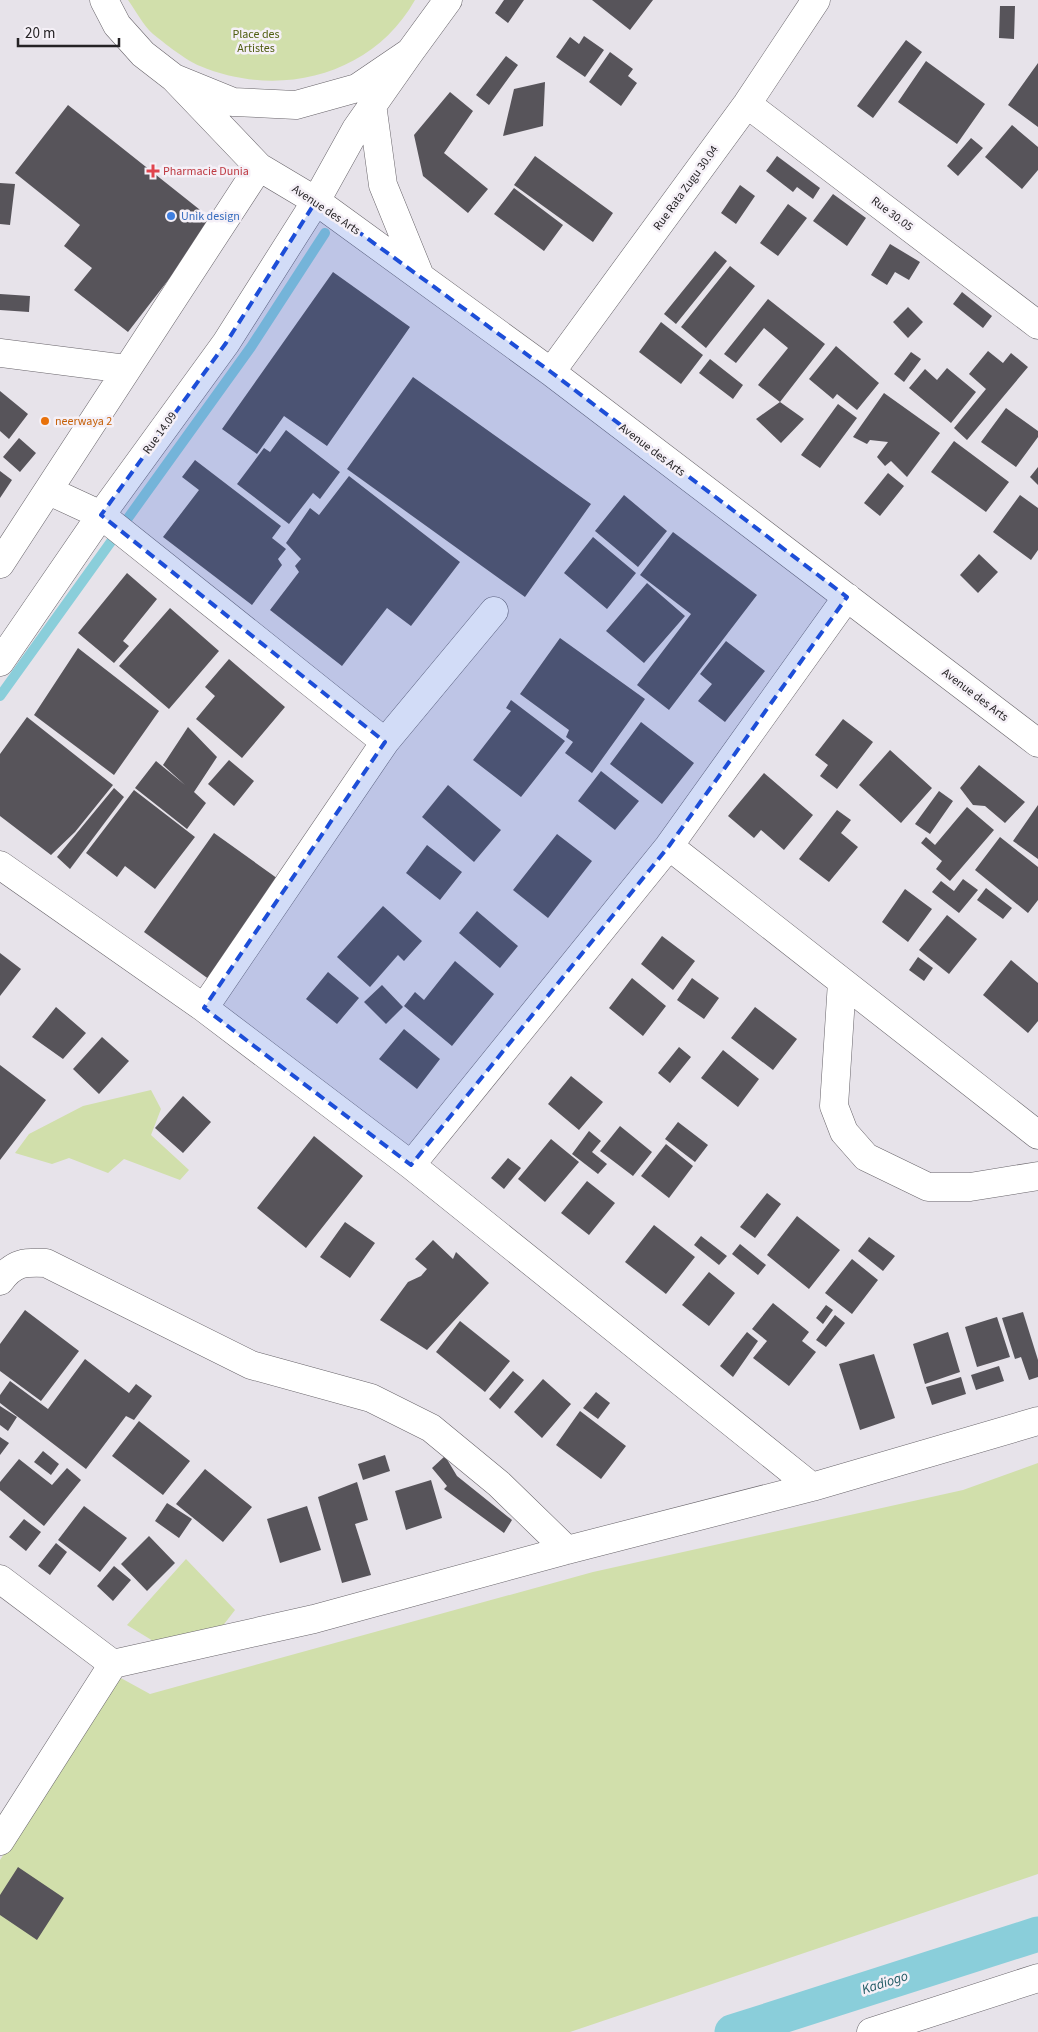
<svg xmlns="http://www.w3.org/2000/svg" width="1038" height="2032" viewBox="0 0 1038 2032" font-family="'Source Sans 3',sans-serif">
	<rect width="100%" height="100%" fill="#e7e3ea"/>
	<path fill="#d1dfab" d="M128 0H415C372 76 279 99 200 66 187 61 164 43 153 34 143 25 136 11 128 0Z
		M151 1090 161 1109 151 1135 189 1170 180 1180 124 1159 108 1173 69 1158 52 1164 15 1153 29 1134 83 1106Z
		M1038 1463V1874L570 2032H0V1860L119 1677 150 1694 593 1572 963 1490Z
		M186 1559 235 1610 211 1641 158 1644 127 1625Z"/>
	<g fill="none" stroke-linecap="round" stroke-linejoin="round">
		<path stroke="#8aceda" stroke-width="10" d="M0 696 251 347 325 233"/>
		<path stroke="#8aceda" stroke-width="35" d="M732 2032 1038 1934"/>
	</g>
	<path fill="#57545a" d="M504 0H524L508 23 495 13Z
		M592 0H653L630 30Z
		M1000 6H1015L1014 39 999 38Z
		M584 36 604 50 585 77 556 57 570 37 579 44Z
		M906 40 922 52 873 118 857 106Z
		M610 52 633 69 628 76 637 83 621 106 589 82Z
		M506 56 518 65 489 105 476 95Z
		M926 61 985 104 957 144 898 102Z
		M1038 63V127L1008 105Z
		M545 82 543 126 503 136 514 89Z
		M450 92 473 111 444 153 488 189 468 213 423 176 414 135Z
		M68 105 214 221 128 332 74 290 92 268 64 246 80 225 15 173Z
		M1012 125 1038 147V170L1022 189 985 157Z
		M971 138 983 148 958 176 947 166Z
		M535 156 613 213 593 242 514 185Z
		M777 156 820 188 813 199 797 187 793 192 766 171Z
		M0 183 15 184 10 225 0 224Z
		M740 185 755 196 736 224 721 213Z
		M514 188 563 225 544 251 494 214Z
		M833 194 866 218 847 246 813 221Z
		M788 204 807 218 778 256 760 243Z
		M890 244 920 262 909 280 895 272 887 285 871 275Z
		M715 251 727 261 676 324 664 314Z
		M730 266 755 286 706 348 681 327Z
		M333 272 410 327 327 446 284 416 257 454 222 429Z
		M962 292 992 316 983 328 953 304Z
		M0 294 30 296 29 312 0 310Z
		M768 299 825 344 780 402 758 385 788 348 764 328 736 363 724 354Z
		M908 307 923 322 908 338 893 322Z
		M661 322 703 355 681 384 639 352Z
		M836 346 879 383 857 410 837 394 833 399 809 379Z
		M988 351 1003 363 1011 353 1028 367 967 440 954 428 986 389 969 374Z
		M911 352 921 359 904 382 894 374Z
		M710 359 743 385 733 399 699 373Z
		M947 368 976 392 951 423 909 388 925 369 937 380Z
		M413 377 591 504 525 597 347 469Z
		M0 391 28 414 9 439 0 431Z
		M884 393 940 433 907 477 891 461 885 466 877 457 888 442 870 440 867 444 853 437Z
		M780 402 804 419 781 443 756 419Z
		M838 404 857 418 820 468 801 455Z
		M1006 408 1038 431V437L1016 467 981 442Z
		M286 430 340 472 320 499 313 493 289 524 237 484 264 448 270 452Z
		M19 438 36 453 20 472 3 457Z
		M954 441 1009 482 986 512 931 472Z
		M195 460 281 526 272 538 286 549 278 559 282 565 252 605 163 537 199 490 182 477Z
		M1038 467V485L1030 477Z
		M0 471 12 480 0 498Z
		M888 473 904 486 880 516 864 503Z
		M349 476 460 562 411 626 387 608 342 666 270 610 299 572 295 566 301 559 286 543 310 508 319 515Z
		M624 495 667 531 638 567 595 531Z
		M1020 495 1038 508V550L1031 560 993 532Z
		M673 532 757 595 669 710 637 685 691 614 640 575Z
		M593 537 636 573 607 609 564 573Z
		M979 554 998 572 978 593 960 575Z
		M127 573 157 599 123 641 129 646 114 663 78 633Z
		M647 583 685 616 644 663 606 631Z
		M170 608 219 651 169 709 119 666Z
		M560 638 645 699 592 773 565 753 573 742 566 737 569 730 520 694Z
		M726 641 765 671 725 722 698 701 712 684 700 674Z
		M78 648 159 711 114 775 34 715Z
		M229 659 285 707 242 758 196 719 215 696 205 687Z
		M511 700 565 741 521 797 473 760 511 711 506 708Z
		M27 717 113 785 75 832 51 855 0 816V754Z
		M843 719 873 742 837 789 820 776 828 765 815 755Z
		M641 722 694 763 662 804 610 764Z
		M188 727 217 757 194 792 206 803 187 829 135 788 156 761 185 785 163 765Z
		M890 750 932 788 901 823 859 785Z
		M229 760 254 781 234 806 208 784Z
		M979 765 1025 802 1005 823 985 806 973 805 960 788Z
		M601 771 639 801 615 830 578 801Z
		M764 773 813 815 784 850 761 830 754 838 728 816Z
		M448 785 501 830 474 862 422 817Z
		M114 788 124 797 70 869 57 857Z
		M134 790 195 837 155 889 125 866 117 877 86 853Z
		M939 791 953 801 930 834 915 824Z
		M1038 805V859L1013 841Z
		M967 807 994 830 950 881 936 869 942 861 921 843 926 837 935 845Z
		M837 810 851 820 841 833 858 847 829 882 799 859Z
		M214 833 281 881 210 980 144 932Z
		M557 834 592 861 548 918 513 890Z
		M1000 837 1038 867V900L1028 913 975 870Z
		M427 845 462 872 440 900 406 873Z
		M963 879 978 890 959 913 932 892 941 881 954 891Z
		M986 888 1012 908 1003 919 977 900Z
		M905 889 932 909 908 942 882 922Z
		M383 906 422 941 404 961 398 955 370 987 337 957Z
		M477 911 518 946 500 968 459 933Z
		M947 915 977 939 949 974 919 950Z
		M662 936 695 961 673 990 641 964Z
		M0 953 21 969 0 996Z
		M918 957 933 968 924 981 909 970Z
		M1011 960 1038 983V1021L1028 1033 983 995Z
		M455 961 494 994 452 1046 404 1006 415 992 424 1000Z
		M328 972 359 998 337 1024 306 999Z
		M632 978 666 1006 643 1036 609 1008Z
		M692 978 719 998 704 1019 677 1000Z
		M382 985 403 1007 386 1024 364 1002Z
		M56 1007 86 1033 63 1059 32 1037Z
		M755 1007 797 1039 773 1070 731 1038Z
		M404 1029 440 1059 417 1089 379 1059Z
		M102 1037 129 1061 99 1094 73 1069Z
		M679 1047 691 1057 670 1083 658 1073Z
		M723 1050 759 1079 738 1107 701 1078Z
		M0 1065 46 1100 0 1160Z
		M571 1076 603 1102 579 1130 548 1104Z
		M183 1096 211 1122 183 1153 155 1128Z
		M678 1122 708 1145 695 1162 665 1139Z
		M620 1126 652 1152 633 1176 600 1151Z
		M589 1131 601 1141 592 1152 607 1164 598 1174 572 1154Z
		M314 1136 363 1176 306 1248 257 1208Z
		M551 1139 579 1162 545 1202 518 1179Z
		M666 1144 693 1166 669 1198 641 1176Z
		M508 1158 521 1168 504 1189 491 1178Z
		M587 1181 615 1203 589 1235 561 1213Z
		M767 1193 781 1204 755 1238 740 1227Z
		M797 1216 840 1250 809 1289 767 1255Z
		M345 1222 375 1243 350 1278 320 1257Z
		M654 1225 695 1257 666 1294 625 1262Z
		M701 1236 727 1256 719 1265 694 1245Z
		M869 1237 895 1256 883 1271 858 1251Z
		M433 1240 453 1259 456 1252 489 1283 427 1350 380 1320 408 1282 421 1276 427 1269 415 1259Z
		M740 1244 766 1265 758 1275 732 1254Z
		M852 1259 878 1280 852 1314 825 1293Z
		M709 1272 735 1293 709 1326 682 1305Z
		M773 1303 809 1332 802 1341 816 1352 789 1386 753 1358 767 1341 752 1329Z
		M826 1305 833 1310 823 1324 816 1318Z
		M25 1310 79 1351 41 1401 0 1371V1344Z
		M1023 1312 1038 1360V1377L1029 1380 1021 1357 1015 1359 1002 1318Z
		M835 1315 845 1323 826 1347 816 1340Z
		M997 1317 1010 1357 977 1367 965 1327Z
		M460 1321 510 1361 485 1392 436 1352Z
		M747 1332 758 1341 733 1377 720 1366Z
		M948 1332 960 1372 925 1384 913 1344Z
		M874 1354 895 1418 860 1430 839 1364Z
		M85 1359 129 1393 136 1384 152 1396 134 1420 126 1416 86 1469 0 1403V1395L10 1381 48 1409Z
		M999 1366 1004 1381 976 1390 971 1375Z
		M513 1371 524 1380 500 1409 489 1399Z
		M961 1377 966 1394 932 1405 926 1387Z
		M543 1379 571 1404 542 1438 514 1412Z
		M596 1392 610 1403 598 1419 583 1408Z
		M0 1406 17 1417 8 1431 0 1425Z
		M580 1411 626 1446 601 1479 556 1445Z
		M139 1421 190 1461 163 1495 112 1456Z
		M0 1437 9 1443 0 1455Z
		M43 1451 59 1464 51 1475 34 1462Z
		M385 1455 390 1471 363 1480 358 1464Z
		M445 1456 457 1476 512 1520 504 1533 444 1489 447 1486 432 1468Z
		M19 1459 52 1485 67 1468 81 1480 44 1526 0 1490V1482Z
		M205 1469 252 1507 223 1542 176 1504Z
		M431 1480 442 1518 406 1530 395 1491Z
		M357 1482 368 1520 355 1524 371 1575 342 1583 318 1497Z
		M167 1503 192 1519 179 1538 155 1521Z
		M84 1506 127 1538 100 1572 58 1540Z
		M307 1506 321 1550 280 1563 267 1519Z
		M24 1519 41 1532 26 1551 9 1537Z
		M149 1536 175 1563 147 1591 121 1564Z
		M56 1543 67 1552 50 1575 38 1566Z
		M114 1566 131 1580 113 1601 97 1586Z
		M18 1867 64 1898 37 1940 0 1915V1895Z"/>
	<g fill="none" stroke-linecap="round" stroke-linejoin="round">
		<g stroke="#68646a" stroke-width="29">
			<path id="minor" d="M104 0 117 25 143 54 174 78 233 102 296 105 357 88 410 52 448 0
				M174 78 259 167 316 201 551 372 1038 743
				M372 104 383 185 420 276
				M747 104 1038 325
				M0 353 126 369
				M551 372 747 104 816 0
				M49 491 101 515 385 742
				M0 564 259 167
				M0 662 101 515 226 343 316 201 356 129 410 52
				M669 846 1038 1135
				M0 865 204 1008 411 1165 812 1487
				M842 982 834 1106 844 1132 866 1157 928 1187H970L1038 1176
				M204 1008 385 742 494 611
				M411 1165 669 846 847 597
				M0 1281C14 1262 25 1262 46 1263L251 1365 371 1398 431 1428 499 1484 567 1550
				M0 1579 113 1664
				M0 1841 113 1664 314 1619 567 1550 812 1487 1038 1421
				M871 2032 1038 1978"/>
		</g>
		<use href="#minor" stroke="#fff" stroke-width="28"/>
	</g>
	<path fill="#1d4ed8" fill-opacity="0.2" stroke="#1d4ed8" stroke-width="4" stroke-dasharray="10 6" stroke-linejoin="round" d="M316 201 551 372 847 597 669 846 411 1165 204 1008 385 742 101 515 226 343Z"/>
	<path fill="#e0444e" stroke="#f5f0f7" stroke-width="2" d="M150.5 163.5h5v5h5v5h-5v5h-5v-5h-5v-5h5z"/>
	<circle fill="#3f7fe0" stroke="#f5f0f7" stroke-width="2" cx="171" cy="216" r="5"/>
	<circle fill="#e8710a" stroke="#f5f0f7" stroke-width="2" cx="45" cy="421" r="5"/>
	<g text-anchor="middle" dominant-baseline="central" stroke-width="5" stroke-linejoin="round" paint-order="stroke">
		<g font-size="12" fill="#505e10" stroke="#f5f0f7">
			<text x="256" y="34">Place des<tspan x="256" dy="14">Artistes</tspan></text>
		</g>
		<g font-size="12" fill="#be3a42" stroke="#f5f0f7" text-anchor="start">
			<text x="163" y="171">Pharmacie Dunia</text>
		</g>
		<g font-size="12" fill="#252325" stroke="#f5f0f7">
			<text transform="translate(686 188) rotate(-54)">Rue Rata Zugu 30.04</text>
			<text transform="translate(326 210) rotate(34)">Avenue des Arts</text>
			<text transform="translate(892 214) rotate(37)">Rue 30.05</text>
			<text transform="translate(160 433) rotate(-54)">Rue 14.09</text>
			<text transform="translate(652 450) rotate(37)">Avenue des Arts</text>
			<text transform="translate(975 695) rotate(37)">Avenue des Arts</text>
		</g>
		<g font-size="12" fill="#366cbe" stroke="#f5f0f7" text-anchor="start">
			<text x="181" y="216">Unik design</text>
		</g>
		<g font-size="12" fill="#c56008" stroke="#f5f0f7" text-anchor="start">
			<text x="55" y="421">neerwaya 2</text>
		</g>
		<g font-size="14" font-style="italic" fill="#245d66" stroke="#f5f0f7">
			<text transform="translate(885 1983) rotate(-18)">Kadiogo</text>
		</g>
	</g>
	<path d="M18 38v8h101v-8" fill="none" stroke="#252325" stroke-width="2.5"/>
	<text x="25" y="38" font-size="15" fill="#252325" stroke="#f5f0f7" stroke-width="4" paint-order="stroke">20 m</text>
</svg>
